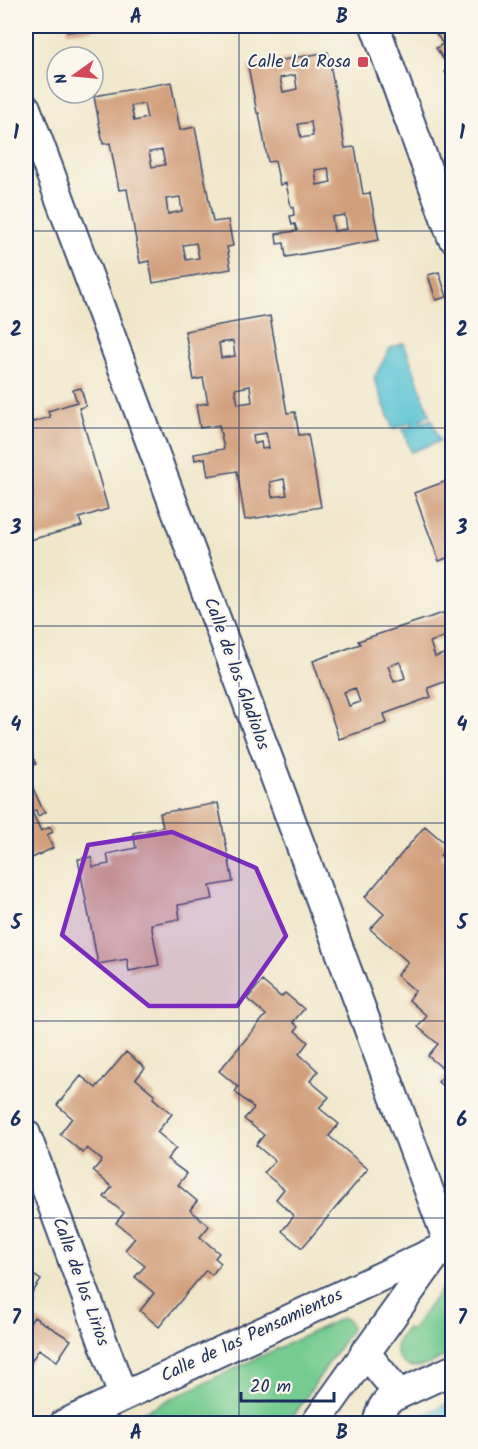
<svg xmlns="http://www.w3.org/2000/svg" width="478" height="1449" viewBox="0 0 478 1449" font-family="Kalam,sans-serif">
	<rect width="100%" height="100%" fill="#fbf7ec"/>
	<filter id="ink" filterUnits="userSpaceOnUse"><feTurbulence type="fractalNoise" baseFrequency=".0167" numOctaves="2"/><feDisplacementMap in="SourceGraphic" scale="12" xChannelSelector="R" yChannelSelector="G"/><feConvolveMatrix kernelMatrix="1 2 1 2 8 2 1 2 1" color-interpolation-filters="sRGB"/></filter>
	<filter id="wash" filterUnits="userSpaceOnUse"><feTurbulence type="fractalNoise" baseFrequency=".008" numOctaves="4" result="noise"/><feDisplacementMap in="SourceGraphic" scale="24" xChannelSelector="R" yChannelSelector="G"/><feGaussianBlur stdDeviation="1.35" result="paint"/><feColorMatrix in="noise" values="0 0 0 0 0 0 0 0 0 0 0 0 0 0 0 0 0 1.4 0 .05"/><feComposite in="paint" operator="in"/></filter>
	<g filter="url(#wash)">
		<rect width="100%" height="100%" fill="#f0e7cb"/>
		<path fill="#75cb90" stroke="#487d77" stroke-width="1.5" d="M452 1274V1352C443 1357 427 1367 416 1367 402 1368 392 1353 398 1340 400 1336 404 1332 407 1328L411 1331Z
			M342 1318 346 1319 350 1323 351 1329 289 1423H120Z"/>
		<path fill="#59c3d4" stroke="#3a7999" stroke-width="1.5" d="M404 343 430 415 420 419 422 423 431 419 440 441 411 452 403 429 413 426 412 422 393 429 374 378 390 348Z
			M452 1401V1421L448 1424 410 1423 409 1422Z"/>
		<g id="blocks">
			<path fill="#d29f7c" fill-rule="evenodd" d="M67 26H109V27L93 28V30L67 32Z
				M431 26H452V82L445 72 450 69 436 48 443 44Z
				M328 52 345 148 355 147 363 194 370 193 379 240 286 257 284 243 277 244 276 234 297 231 295 224 292 225 290 216 294 215 293 207H291L286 183 280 185 275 161 268 162 259 113H257L248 66ZM295 75 297 89 283 92 280 78ZM311 122 313 136 301 138 298 124ZM328 168 331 182 317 185 315 170ZM345 215 347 229 334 231 332 217Z
				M171 82 180 130 195 127 213 222 228 220 233 246 227 247 231 269 153 283 149 261 140 263 127 189 119 190 110 143 103 144 94 96ZM144 104 147 118 134 121 131 106ZM162 150 165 165 152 167 149 152ZM180 197 182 211 168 214 166 199ZM196 243 199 258 186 260 183 245Z
				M439 272 447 297 436 300 428 275Z
				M26 289 33 295 26 304Z
				M270 316 287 413 295 412 299 435 308 434 321 507 245 520 237 471 208 476 205 458 195 460 194 454 224 449 219 425 200 428 196 405 208 403 203 378 194 380 185 331ZM233 341 235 356 221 358 219 343ZM250 386 252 402 238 404 235 389ZM266 433 269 448 262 449 261 442 254 444 253 435ZM284 479 287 495 272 497 270 482Z
				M81 388 86 406 79 408 108 509 79 518 82 526 26 541V445H27L26 439V424L50 417 48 411 77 402 73 390Z
				M452 479V556L439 561 414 493Z
				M452 610V650L447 636 430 642 435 657 452 651V679L428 688 431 697 384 714 387 723 339 739 313 661 360 644 358 641ZM400 662 405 678 394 682 388 666ZM355 688 360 702 349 706 344 692Z
				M26 742 36 764 26 770Z
				M26 773 42 808 46 812 38 816 36 810 32 812 41 831 50 827 53 832 47 835 53 848 26 861Z
				M218 803 233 882 210 886 213 899 178 905 180 919 151 924 159 965 129 971 127 959 98 964 78 859 91 857 93 867 109 864 107 854 136 848 133 833 163 827 160 813Z
				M425 826 448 846 440 856 452 867V871L449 875 452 879V1094L438 1082 447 1072 428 1056 438 1044 418 1027 427 1016 409 1000 415 991 397 975 408 962 370 929 384 914 365 897Z
				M262 981 281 997 285 993 304 1009 293 1022 298 1027 295 1031 308 1042 299 1054 318 1071 310 1081 329 1097 319 1108 339 1124 329 1136 368 1169 302 1248 282 1231 294 1216 276 1199 284 1189 264 1173 275 1161 256 1145 264 1135 244 1119 254 1108 235 1092 238 1087 219 1071 266 1015 247 999Z
				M126 1052 145 1068 136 1079 155 1095 153 1098 172 1114 157 1132 176 1148 167 1159 187 1174 178 1185 197 1201 190 1210 209 1226 200 1237 219 1253 215 1258 221 1263 212 1275 206 1270 159 1327 140 1311 154 1293 135 1277 145 1266 125 1250 135 1238 116 1223 124 1213 104 1197 112 1187 93 1171 102 1160 87 1148 83 1153 60 1134 72 1118 57 1105 81 1076 96 1088Z
				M26 1270 41 1280 30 1296 32 1297 26 1307Z
				M34 1317 71 1340 57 1361 39 1349 26 1370V1326L27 1327Z"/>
		</g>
	</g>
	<g filter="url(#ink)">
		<use href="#blocks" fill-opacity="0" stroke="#3b4b6e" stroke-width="1.5"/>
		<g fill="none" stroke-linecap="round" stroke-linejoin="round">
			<g stroke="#3b4b6e" stroke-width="32">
				<path id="minor" d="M375 26 452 237
					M26 108 447 1239
					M26 1134 123 1396
					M365 1352 399 1394
					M64 1424 440 1249
					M315 1424 438 1252
					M378 1424C378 1413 383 1406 389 1399L452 1370"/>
			</g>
			<use href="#minor" stroke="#fff" stroke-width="28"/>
		</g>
	</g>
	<path fill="#7b2cbf" fill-opacity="0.2" stroke="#7b2cbf" stroke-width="4.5" stroke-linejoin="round" d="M172 832 256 868 286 936 237 1006H149L62 935 88 845Z"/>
	<path fill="none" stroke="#1b2f5e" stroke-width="1.5" stroke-opacity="0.55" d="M239 26V1424M26 231H452M26 428H452M26 626H452M26 823H452M26 1021H452M26 1218H452"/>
	<rect fill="#d1495b" stroke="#fbf7ec" stroke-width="2" x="357" y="56" width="12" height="12" rx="3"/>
	<g text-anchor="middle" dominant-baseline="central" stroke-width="4.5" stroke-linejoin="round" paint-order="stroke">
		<g font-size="18" fill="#1b2f5e" stroke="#fbf7ec" text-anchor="end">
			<text x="351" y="62">Calle La Rosa</text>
		</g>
		<g font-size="18" fill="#1b2f5e" stroke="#fbf7ec">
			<text transform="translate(236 674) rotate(70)">Calle de los Gladiolos</text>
			<text transform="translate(80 1282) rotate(70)">Calle de los Lirios</text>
			<text transform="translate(252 1336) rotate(-25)">Calle de las Pensamientos</text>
		</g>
	</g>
	<rect width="478" height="1449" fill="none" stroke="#fbf7ec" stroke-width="66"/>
	<g transform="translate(75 75) rotate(255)"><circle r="28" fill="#fbf7ec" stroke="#a1a7b3" stroke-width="1.5"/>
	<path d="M0-4.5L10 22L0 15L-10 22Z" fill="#d1495b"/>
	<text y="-9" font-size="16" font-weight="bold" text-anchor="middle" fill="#1b2f5e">N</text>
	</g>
	<path d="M241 1392v9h93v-9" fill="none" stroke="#1b2f5e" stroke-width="3"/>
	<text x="250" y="1392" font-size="18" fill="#1b2f5e" stroke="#fbf7ec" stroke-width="4.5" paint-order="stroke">20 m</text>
	<rect x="33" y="33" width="412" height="1383" fill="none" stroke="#1b2f5e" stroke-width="2"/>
	<g font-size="20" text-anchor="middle" font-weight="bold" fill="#1b2f5e">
		<text x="136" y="23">A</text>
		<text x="342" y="23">B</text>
		<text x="16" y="139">1</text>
		<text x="462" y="139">1</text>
		<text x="16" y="336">2</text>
		<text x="462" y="336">2</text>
		<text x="16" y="534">3</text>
		<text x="462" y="534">3</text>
		<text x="16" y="731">4</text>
		<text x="462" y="731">4</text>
		<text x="16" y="929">5</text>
		<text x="462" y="929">5</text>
		<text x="16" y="1126">6</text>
		<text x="462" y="1126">6</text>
		<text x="16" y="1324">7</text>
		<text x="462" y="1324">7</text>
		<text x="136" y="1439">A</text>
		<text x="342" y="1439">B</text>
	</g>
</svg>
